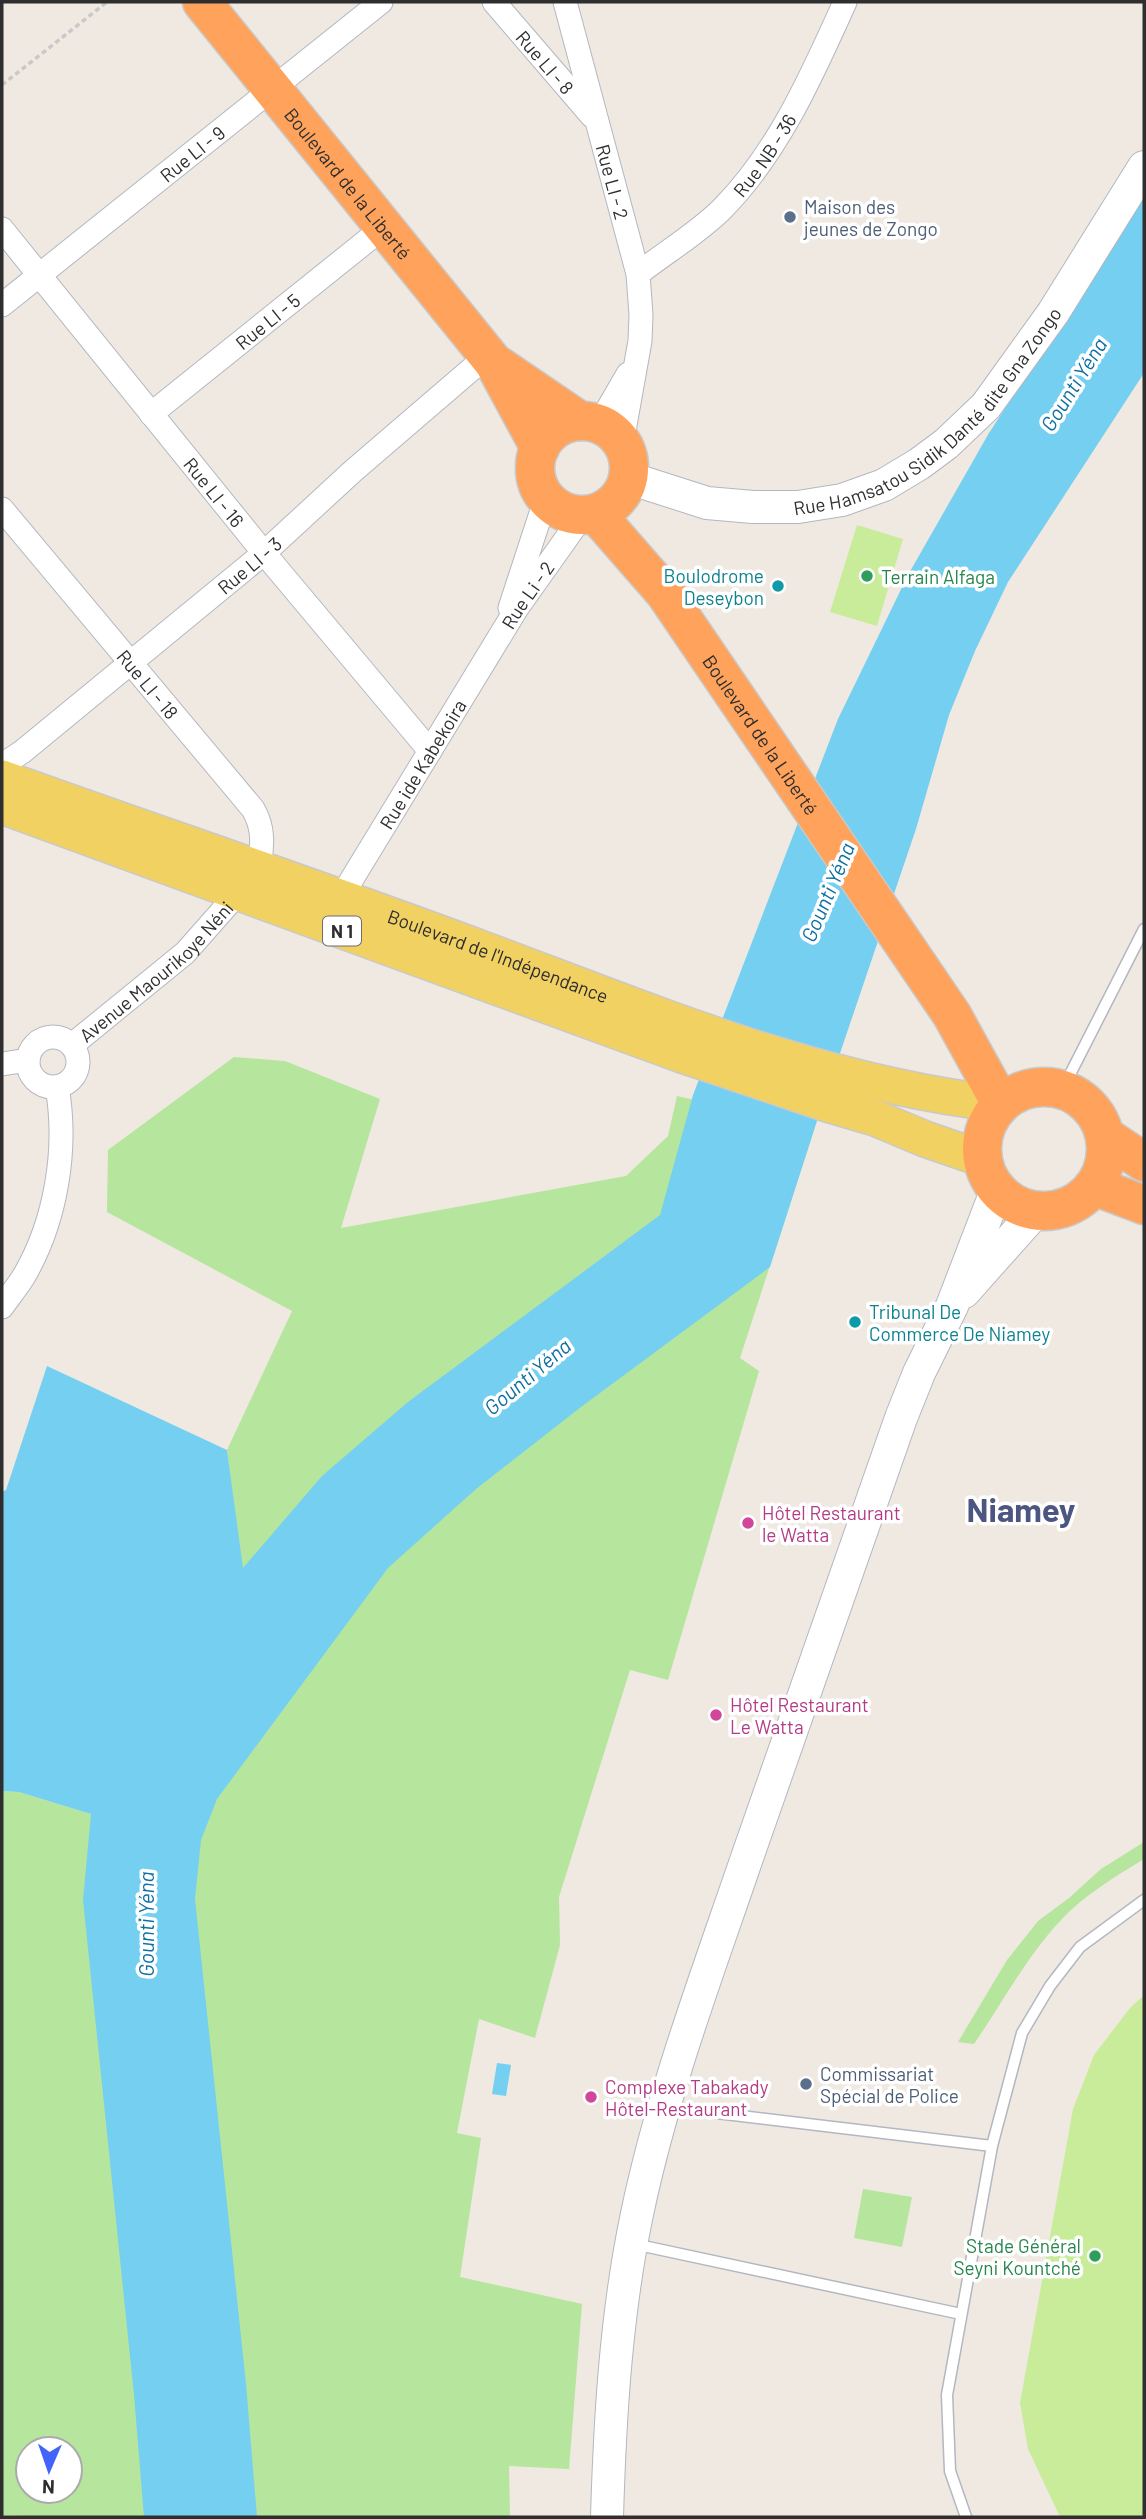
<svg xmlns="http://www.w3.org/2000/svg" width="1146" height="2519" viewBox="0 0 1146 2519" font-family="Barlow,sans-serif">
	<rect width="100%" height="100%" fill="#efe9e1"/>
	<path fill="#b6e59e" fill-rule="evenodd" d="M234 1057 285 1061 380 1099 341 1228 626 1176 668 1136 677 1096 815 1127 740 1358 759 1371 668 1680 630 1670 559 1897 560 1945 535 2038 479 2019 457 2133 481 2138 460 2277 582 2304 569 2469 509 2466 510 2517H51L2 2515V1791L19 1792 91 1814 242 1569 227 1450 292 1311 107 1212 108 1150ZM28 2449H70V2491H28Z
		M1144 1842V1859C1115 1877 1084 1895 1061 1920 1027 1956 1002 2003 974 2044L958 2042 1007 1960 1038 1921 1069 1898 1101 1869Z
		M863 2189 912 2197 902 2247 854 2238Z"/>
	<path fill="#c9ec9a" d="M857 525 903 539 877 626 830 612Z
		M1144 1995V2517H1060L1028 2449 1020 2403 1073 2109 1094 2055 1130 2008Z"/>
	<path fill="#75cff0" d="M1144 195V373L1008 582 975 651 949 715 916 829 815 1127 770 1267 581 1407 476 1489 388 1568 217 1799 201 1840 195 1899 246 2384 257 2517H144L134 2395 83 1900 91 1814 19 1792 2 1791V1492L6 1490 47 1366 227 1450 243 1568 322 1476 408 1402 660 1215 693 1095 838 719 908 575 989 433Z
		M497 2063 511 2065 506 2096 492 2094Z"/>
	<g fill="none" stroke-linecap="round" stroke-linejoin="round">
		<g stroke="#b4b7c1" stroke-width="13">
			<path id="lane" d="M1062 1090 1144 929
				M666 2107 992 2146
				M634 2244 961 2314
				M966 2517 950 2471 947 2395 992 2146 1022 2033 1050 1986 1080 1947 1144 1900"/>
		</g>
		<g stroke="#b4b7c1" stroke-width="25">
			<g id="street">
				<path id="s1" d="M494 2 592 116"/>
				<path id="s2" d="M565 2 638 274 641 315 640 341 622 442"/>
				<path id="s3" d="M2 229 264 553 430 751"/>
				<path id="s4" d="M638 274C663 254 701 231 723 208 779 151 813 73 845 2"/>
				<path id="s5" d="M2 305 381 2"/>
				<path id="s6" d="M151 414 384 227"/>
				<path d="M599 424 628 374"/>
				<path id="s7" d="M2 509 253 809C265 829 262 847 259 870"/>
				<path d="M510 608 546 498"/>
				<path id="s8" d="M2 765 22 752 264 553 353 471 488 355"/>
				<path id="s9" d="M341 897 517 608 583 515"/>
				<circle cx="53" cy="1062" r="25"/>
				<path id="s10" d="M72 1045 185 953 238 893"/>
				<path d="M2 1064 28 1060"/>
				<path d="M2 1307C9 1297 17 1287 24 1276 56 1221 68 1149 57 1087"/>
			</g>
		</g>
		<g stroke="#b4b7c1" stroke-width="34">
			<g id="secondary">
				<path id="s11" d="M629 478 707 503 753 507H798L842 500 884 485 919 464 946 444 986 406 1053 313 1144 167"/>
				<path d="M964 1292 1037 1210"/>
				<path d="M607 2517C610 2416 616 2314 637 2214 663 2090 708 1972 749 1852 800 1708 850 1563 901 1418L919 1373 952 1306 997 1189"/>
			</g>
		</g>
		<g stroke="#c9c9c9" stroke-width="38">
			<g id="primary">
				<path id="s12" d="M2 778C161 835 322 889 480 948 650 1011 820 1084 1001 1104"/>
				<path d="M2 806 682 1055 827 1104 875 1118 925 1139 983 1159"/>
			</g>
		</g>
		<g stroke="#c9c9c9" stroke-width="41">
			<g id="highway">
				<path id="s13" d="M202 2 494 363 540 448"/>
				<path d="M499 366 580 421"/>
				<circle cx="582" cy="468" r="47"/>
				<path id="s14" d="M596 514 665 593 952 1015 1001 1104"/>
				<circle cx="1044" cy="1149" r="62"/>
				<path d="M1105 1136 1144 1162"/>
				<path d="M1094 1186 1144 1205"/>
			</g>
		</g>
		<path stroke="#c9c9c9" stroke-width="3.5" stroke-dasharray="5 3.5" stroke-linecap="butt" d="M2 85 107 2
			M2 2285V2300"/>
		<use href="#lane" stroke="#fff" stroke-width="10"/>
		<use href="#street" stroke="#fff" stroke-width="23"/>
		<use href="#secondary" stroke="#fff" stroke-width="32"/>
		<use href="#primary" stroke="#f2d163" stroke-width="35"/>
		<use href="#highway" stroke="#ffa35c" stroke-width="38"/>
	</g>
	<g fill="#5c6f8a" stroke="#fff" stroke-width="2.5">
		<circle cx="790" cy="217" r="7"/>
		<circle cx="806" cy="2084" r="7"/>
	</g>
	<g fill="#2e9e5b" stroke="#fff" stroke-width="2.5">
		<circle cx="867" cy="576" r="7"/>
		<circle cx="1095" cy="2256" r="7"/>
	</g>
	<g fill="#0f9aa8" stroke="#fff" stroke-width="2.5">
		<circle cx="778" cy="586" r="7"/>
		<circle cx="855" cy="1322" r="7"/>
	</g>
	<g fill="#d1479c" stroke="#fff" stroke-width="2.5">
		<circle cx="748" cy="1523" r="7"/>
		<circle cx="716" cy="1715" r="7"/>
		<circle cx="591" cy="2097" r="7"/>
	</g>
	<g text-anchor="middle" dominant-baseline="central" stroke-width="7" stroke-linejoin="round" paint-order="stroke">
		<rect fill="#fff" stroke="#6d6d6d" stroke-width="2" x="323" y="916.5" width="38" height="29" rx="5"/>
		<g font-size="18" font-weight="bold" fill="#2e2e2e">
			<text x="342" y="931">N 1</text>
		</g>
		<g font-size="19" fill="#2e2e2e" stroke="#fff">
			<text stroke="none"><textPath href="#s1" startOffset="79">Rue LI - 8</textPath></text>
			<text stroke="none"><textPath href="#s5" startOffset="243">Rue LI - 9</textPath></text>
			<text stroke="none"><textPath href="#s4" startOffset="175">Rue NB - 36</textPath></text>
			<text stroke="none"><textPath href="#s2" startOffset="186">Rue LI - 2</textPath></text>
			<text stroke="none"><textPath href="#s13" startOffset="233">Boulevard de la Liberté</textPath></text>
			<text stroke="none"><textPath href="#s6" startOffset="149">Rue LI - 5</textPath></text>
			<text stroke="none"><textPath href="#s11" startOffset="340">Rue Hamsatou Sidik Danté dite Gna Zongo</textPath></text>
			<text stroke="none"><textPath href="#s3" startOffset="338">Rue LI - 16</textPath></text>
			<text stroke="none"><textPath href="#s8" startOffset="318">Rue LI - 3</textPath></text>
			<text stroke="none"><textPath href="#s9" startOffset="355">Rue Li - 2</textPath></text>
			<text stroke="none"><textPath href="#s7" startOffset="228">Rue LI - 18</textPath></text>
			<text stroke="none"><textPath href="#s14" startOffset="276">Boulevard de la Liberté</textPath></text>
			<text stroke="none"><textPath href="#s9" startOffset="156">Rue ide Kabekoira</textPath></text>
			<text stroke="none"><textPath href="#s12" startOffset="527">Boulevard de l'Indépendance</textPath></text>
			<text stroke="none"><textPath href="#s10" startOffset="112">Avenue Maourikoye Néni</textPath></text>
		</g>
		<g font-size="19" fill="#4e5e75" stroke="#fff" text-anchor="start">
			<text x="804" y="206">Maison des<tspan x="804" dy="22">jeunes de Zongo</tspan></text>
			<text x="820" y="2073">Commissariat<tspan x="820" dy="22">Spécial de Police</tspan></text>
		</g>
		<g font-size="19" fill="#0d838f" stroke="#fff" text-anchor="end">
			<text x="764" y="575">Boulodrome<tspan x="764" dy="22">Deseybon</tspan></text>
			<text x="869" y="1311" text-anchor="start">Tribunal De<tspan x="869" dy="22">Commerce De Niamey</tspan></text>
		</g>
		<g font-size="19" fill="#27864d" stroke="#fff" text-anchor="start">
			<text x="881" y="576">Terrain Alfaga</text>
			<text x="1081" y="2245" text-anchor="end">Stade Général<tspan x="1081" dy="22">Seyni Kountché</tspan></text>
		</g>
		<g font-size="19" fill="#b23c85" stroke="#fff" text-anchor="start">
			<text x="762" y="1512">Hôtel Restaurant<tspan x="762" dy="22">le Watta</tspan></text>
			<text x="730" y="1704">Hôtel Restaurant<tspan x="730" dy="22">Le Watta</tspan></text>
			<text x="605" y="2086">Complexe Tabakady<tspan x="605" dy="22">Hôtel-Restaurant</tspan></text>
		</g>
		<g font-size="21" font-style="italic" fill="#0d6fa3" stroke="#fff">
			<text transform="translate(1073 384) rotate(-58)">Gounti Yéna</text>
			<text transform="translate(827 892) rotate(-67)">Gounti Yéna</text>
			<text transform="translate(527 1376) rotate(-40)">Gounti Yéna</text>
			<text transform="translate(145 1924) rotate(-90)">Gounti Yéna</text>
		</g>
		<g font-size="33" font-weight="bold" fill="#4d5680" stroke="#fff">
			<text x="1021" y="1509">Niamey</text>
		</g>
	</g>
	<rect width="1146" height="2519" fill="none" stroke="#2e2e2e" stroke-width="7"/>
	<g transform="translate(49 2470) rotate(182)"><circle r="33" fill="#ffffff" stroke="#ababab" stroke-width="2"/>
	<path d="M0-5L12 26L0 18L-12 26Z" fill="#4264fb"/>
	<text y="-10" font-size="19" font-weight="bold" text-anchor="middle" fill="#2e2e2e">N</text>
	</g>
</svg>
